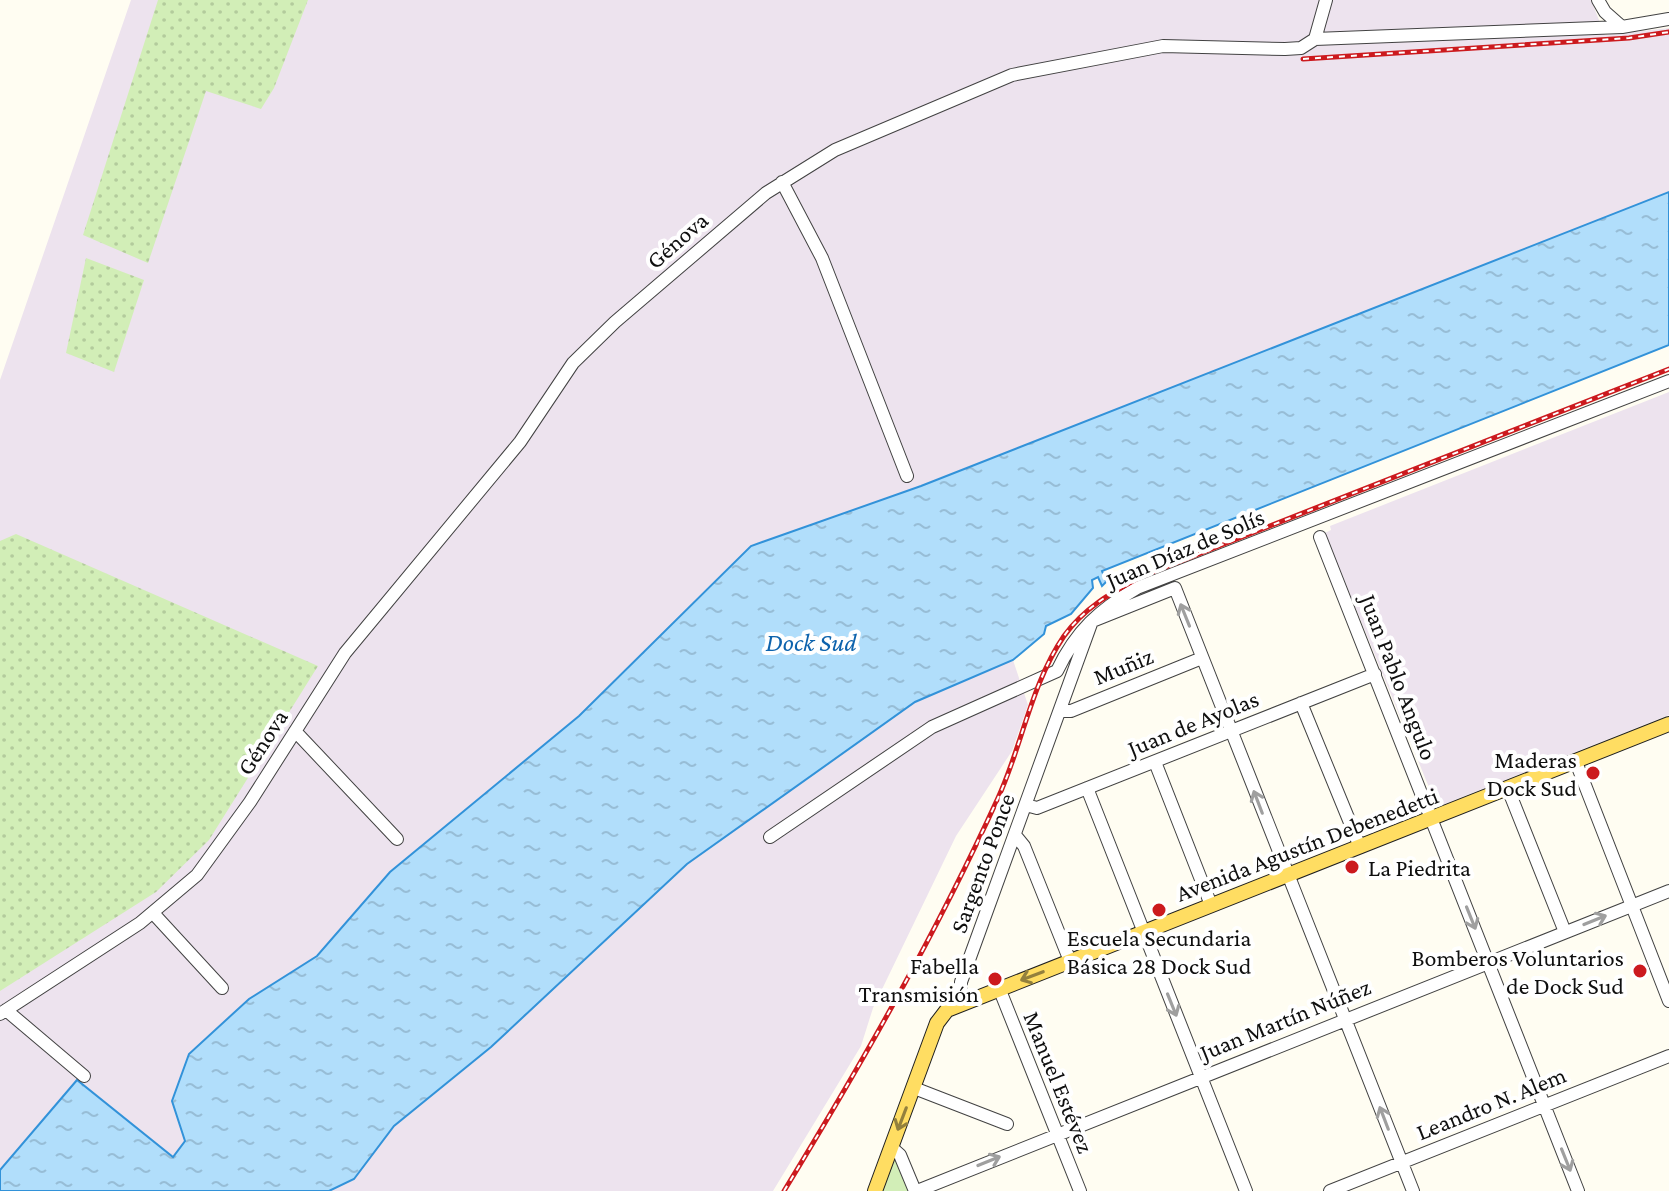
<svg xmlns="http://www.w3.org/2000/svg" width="1669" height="1191" viewBox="0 0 1669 1191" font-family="'Crimson Pro',serif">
	<defs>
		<pattern id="grass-dots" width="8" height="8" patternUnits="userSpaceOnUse" patternTransform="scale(2)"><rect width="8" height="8" fill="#d2eeb7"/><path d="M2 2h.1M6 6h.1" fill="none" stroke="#b3cb9c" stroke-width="1.8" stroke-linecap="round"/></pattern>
		<pattern id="water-ripples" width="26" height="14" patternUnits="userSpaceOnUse" patternTransform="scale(2)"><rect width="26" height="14" fill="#b1defb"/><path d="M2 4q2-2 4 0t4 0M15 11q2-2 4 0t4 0" fill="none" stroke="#97bdd6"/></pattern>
	</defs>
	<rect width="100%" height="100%" fill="#fffdf2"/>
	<path fill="#ede3ee" d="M131 0H1591L1605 35 1669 28V192L921 486 751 546 579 716 390 872 317 956 249 999 172 1101 185 1142 173 1158 77 1080 0 1170V380Z
		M1669 392V715L1437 807 1325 533 1331 530 1330 526Z
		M1013 660 1028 705 1012 751 956 836 873 1008 861 1046 773 1191H329L354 1179 394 1126 491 1047 687 864 915 702Z"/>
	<path fill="url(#grass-dots)" d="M158 0H308L274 88 261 109 206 91 148 263 83 235Z
		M86 258 144 280 114 372 66 353Z
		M16 534 318 666 209 840 156 892 0 991V541Z"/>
	<path fill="#d2eeb7" d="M891 1147 915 1191H875Z"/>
	<path fill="url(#water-ripples)" stroke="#3292d9" stroke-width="2" d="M1669 192V345L1102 571 1106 582 1102 586 1098 577 1092 580 1093 588 1071 614 1046 626 1044 634 1013 660 915 702 687 864 491 1047 394 1126 354 1179 329 1191H0V1170L77 1080 173 1157 185 1141 172 1101 189 1054 249 999 317 956 390 872 579 716 751 546 921 486Z"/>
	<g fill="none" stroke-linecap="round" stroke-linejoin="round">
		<g stroke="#424242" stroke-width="14">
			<path id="minor" d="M1598 0 1605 12 1622 27
				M1315 39 1326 0
				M782 182 822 258 907 476
				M1320 537 1578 1191
				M1095 620 1175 588 1413 1191
				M1301 703 1360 847
				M1060 711H1071L1202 658
				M295 731 397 839
				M1155 762 1211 905
				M1576 762 1669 1001
				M1087 788 1246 1191
				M1508 789 1565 932
				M1026 805 1037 808 1375 674
				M1015 835 1024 846 1070 961
				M770 837 932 727 1057 671C1076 631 1099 610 1137 588L1669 381
				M153 913 222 988
				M999 988 1080 1191
				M961 1004V982L1092 621
				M6 1010 84 1076
				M0 1014 140 923 197 875 250 802 345 653 520 442 573 363 615 322 766 193 835 150 1012 75 1163 46 1285 49 1301 48 1315 39 1622 27 1669 19
				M914 1088 1007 1124
				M891 1147 900 1155 915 1191
				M917 1191 1669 891
				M1330 1191 1669 1056"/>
		</g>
		<g stroke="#202020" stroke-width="16">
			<path id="major" d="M875 1191 937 1023 947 1010 1669 724"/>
		</g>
		<use href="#minor" stroke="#fff" stroke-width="12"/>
		<use href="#major" stroke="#ffdd62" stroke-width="14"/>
		<g stroke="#cc1a1e" stroke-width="5">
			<path id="rail" d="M1303 59 1629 38 1669 32
				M784 1191C862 1063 936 934 998 798 1022 746 1031 684 1064 636 1084 608 1111 593 1140 577L1669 369"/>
		</g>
		<use href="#rail" stroke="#fff" stroke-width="2" stroke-dasharray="6" stroke-linecap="butt"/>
	</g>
	<defs><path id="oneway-shaft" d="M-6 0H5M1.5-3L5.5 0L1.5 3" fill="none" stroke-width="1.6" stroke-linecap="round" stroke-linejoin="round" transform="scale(2)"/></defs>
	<g stroke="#9f9f9f">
		<use href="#oneway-shaft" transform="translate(1185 615) rotate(-112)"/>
		<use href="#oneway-shaft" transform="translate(1258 802) rotate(-111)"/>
		<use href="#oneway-shaft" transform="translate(1471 918) rotate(68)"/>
		<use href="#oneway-shaft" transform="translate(1595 920) rotate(-22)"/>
		<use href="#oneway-shaft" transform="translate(1172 1005) rotate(68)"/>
		<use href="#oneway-shaft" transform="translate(1384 1118) rotate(-111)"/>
		<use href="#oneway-shaft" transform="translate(1566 1160) rotate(68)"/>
		<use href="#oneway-shaft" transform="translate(989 1161) rotate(-22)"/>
	</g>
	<g stroke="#93803d">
		<use href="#oneway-shaft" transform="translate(1032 976) rotate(159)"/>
		<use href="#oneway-shaft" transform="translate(902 1119) rotate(111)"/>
	</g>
	<g fill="#cc1a1e" stroke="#fff" stroke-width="3">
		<circle cx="1593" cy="773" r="8"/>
		<circle cx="1352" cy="867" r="8"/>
		<circle cx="1159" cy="910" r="8"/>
		<circle cx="1640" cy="971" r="8"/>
		<circle cx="995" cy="979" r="8"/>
	</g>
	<g text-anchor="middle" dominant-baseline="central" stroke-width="8" stroke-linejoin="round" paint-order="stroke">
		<g font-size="24" fill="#0f0f0f" stroke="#fff">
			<text transform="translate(677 240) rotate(-41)">Génova</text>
			<text transform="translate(1185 548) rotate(-23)">Juan Díaz de Solís</text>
			<text transform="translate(1123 666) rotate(-22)">Muñiz</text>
			<text transform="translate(1399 677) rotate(69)">Juan Pablo Angulo</text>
			<text transform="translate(1193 723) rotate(-22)">Juan de Ayolas</text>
			<text transform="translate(262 742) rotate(-57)">Génova</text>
			<text transform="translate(1307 844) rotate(-21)">Avenida Agustín Debenedetti</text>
			<text transform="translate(982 863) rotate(-70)">Sargento Ponce</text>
			<text transform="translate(1285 1019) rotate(-22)">Juan Martín Núñez</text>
			<text transform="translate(1059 1082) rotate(68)">Manuel Estévez</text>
			<text transform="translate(1491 1103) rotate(-22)">Leandro N. Alem</text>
		</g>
		<g font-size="24" fill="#0f0f0f" stroke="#fff" text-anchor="end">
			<text x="1577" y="759">Maderas<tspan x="1577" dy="28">Dock Sud</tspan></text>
			<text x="1368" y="867" text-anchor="start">La Piedrita</text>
			<text x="1159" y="937" text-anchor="middle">Escuela Secundaria<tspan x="1159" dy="28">Básica 28 Dock Sud</tspan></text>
			<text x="1624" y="957">Bomberos Voluntarios<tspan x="1624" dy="28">de Dock Sud</tspan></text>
			<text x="979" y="965">Fabella<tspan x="979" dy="28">Transmisión</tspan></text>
		</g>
		<g font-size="26" font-style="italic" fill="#0d63ad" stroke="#fff">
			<text x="811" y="642">Dock Sud</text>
		</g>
	</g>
</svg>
